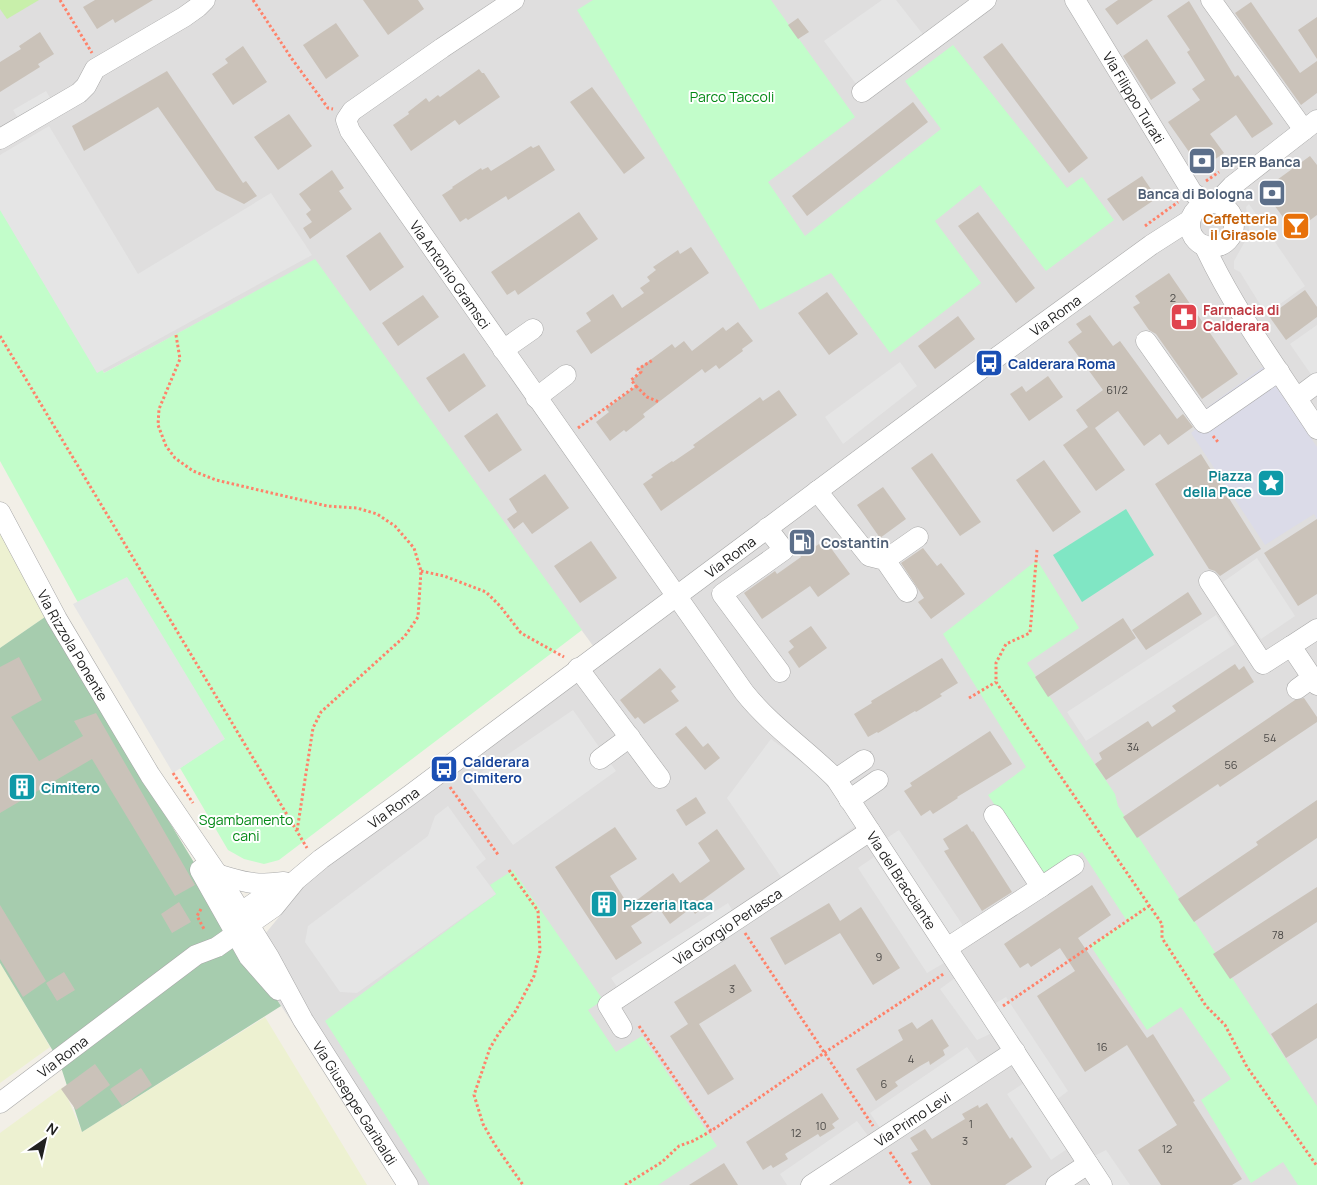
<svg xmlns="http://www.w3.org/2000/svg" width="1317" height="1185" viewBox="0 0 1317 1185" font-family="Manrope,sans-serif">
	<rect width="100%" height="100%" fill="#f2efe7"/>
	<path fill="#dfdede" d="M0 0H1317V1185H399L249 957 265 934 311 878 599 654 381 355 315 260 104 373 0 195Z"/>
	<path fill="#edf1d1" d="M0 530 45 617 0 648Z
		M0 963 50 1047 0 1083Z
		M265 1017 367 1185H0V1133L63 1087 82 1132Z"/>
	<path fill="#c8efaa" d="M0 0H39L7 19 0 9Z"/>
	<path fill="#a6ccae" d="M45 617 204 879 249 957 281 1006 82 1132 59 1061 0 963V648Z"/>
	<path fill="#c2fdca" d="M593 0H771L855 117 768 182 805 236 941 129 905 81 953 45 1067 188 1082 177 1114 220 1046 271 980 185 935 221 981 283 890 353 831 273 760 310 577 10Z
		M0 195 104 373 315 259 582 630 279 860 264 864 244 859 228 850 180 768 224 738 81 608 0 461Z
		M1037 560 1079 628 1027 663 1115 794 1118 806 1317 1106V1185H1298L1283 1162 1251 1183 1201 1100 1231 1079 1181 1007 1147 1030 1090 945 1127 921 1082 852 1043 877 988 795 1026 767 943 634Z
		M513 870 603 1000 588 1010 616 1052 642 1036 717 1146 658 1185H430L325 1021 496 894 490 885Z"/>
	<path fill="#80e6c4" d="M1126 509 1154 555 1082 602 1053 555Z"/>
	<path fill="#e5e5e5" d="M882 0H896L929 42 862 92 824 41Z
		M46 91 53 103 21 123 13 110Z
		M49 126 138 274 271 193 312 255 97 373 0 210V155Z
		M1249 204 1305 286 1266 314 1240 272 1234 269V261L1248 236 1249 228 1246 207Z
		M1317 325V383L1290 344Z
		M900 362 917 386 843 444 825 417Z
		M1257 558 1295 616 1261 639 1223 582Z
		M127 577 225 739 173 773 73 604Z
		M1216 615 1235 644 1086 741 1067 712Z
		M573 710 616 771 513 845 467 782Z
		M771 739 819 775 857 825 781 877 727 798Z
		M448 806 486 859 476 867 496 894 357 993 340 992 305 942 308 926 428 836 435 816Z
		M899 830 966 930 952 937 887 838Z
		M874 857 944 963 927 973 858 868Z
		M728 903 735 915 619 990 611 978Z
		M955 978 992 1033 977 1040 940 989Z
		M1006 997 1068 1091 1056 1100 994 1004Z
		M967 1047 979 1064 882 1131 870 1113Z
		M1024 1083 1067 1149 1051 1160 1007 1094Z
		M857 1121 871 1140 807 1185H787L780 1174Z
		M1106 1150 1130 1185H1113L1094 1156Z"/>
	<path fill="#dbdbe8" d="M1263 367 1317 447V519L1314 514 1265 545 1191 433 1197 428 1191 419Z"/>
	<path fill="#cac2b9" d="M95 0H153L115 23 113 19 97 29 83 7Z
		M363 0H418L424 9 388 35Z
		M1118 0H1153L1117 25 1105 9Z
		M1189 1 1235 77 1238 75 1273 124 1252 138 1236 115 1210 134 1224 153 1201 169 1168 122 1200 100 1192 89 1205 80 1187 52 1190 50 1167 16Z
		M1251 2 1300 73 1317 61V93L1301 105 1235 13Z
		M1317 17V59L1298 30Z
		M798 18 809 32 798 39 788 25Z
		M336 23 359 56 326 79 303 45Z
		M40 32 54 54 38 64 40 67 0 92V62L21 49 19 46Z
		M1147 39 1176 83 1151 100 1123 56Z
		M1002 43 1088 158 1069 173 983 57Z
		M243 46 267 82 233 105 212 74 228 63 225 59Z
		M479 69 482 73H484L500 97 459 125 455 120 411 151 393 125 409 114 408 112 426 98 429 102 438 95 440 97Z
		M167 71 243 183 246 181 257 196 244 204 216 190 158 107 84 151 72 126Z
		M592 87 645 158 624 174 570 102Z
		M913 102 928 122 807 216 792 196Z
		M289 114 312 146 278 170 254 137Z
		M539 145 555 170 508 200 506 196 468 220 466 218 460 222 442 195 453 188 452 187 481 168 482 170 488 167 491 171 531 146 533 148Z
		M1310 156 1317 165V215L1294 232 1263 190Z
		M332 170 344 188 339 191 352 209 310 239 303 228 312 222 306 214 311 210 299 194Z
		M1142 176 1157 198 1123 221 1107 199Z
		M579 212 598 239 518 295 515 290 507 295 491 272Z
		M978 212 1035 288 1016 303 958 226Z
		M380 232 404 267 370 291 346 256Z
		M691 247 709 273 591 354 576 331 591 321 586 313 613 294 622 308 644 293 640 288 650 281 647 277 656 270 653 267 678 250 680 254Z
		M1169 273 1238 374 1202 399 1156 334 1149 330 1133 307 1140 303 1135 296Z
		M1305 290 1317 307V317L1286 340 1269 316Z
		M827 292 858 334 829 355 798 313Z
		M423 295 439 317 398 346 382 323Z
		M1090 315 1113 346 1120 341 1177 419 1183 414 1193 427 1168 445 1160 434 1144 446 1118 411 1095 428 1125 470 1096 491 1063 445 1088 427 1076 410 1103 390 1068 342 1082 332 1076 324Z
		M958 316 975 339 935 369 918 346Z
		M738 322 753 341 742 349 743 351 719 369 716 365 705 373 702 369 643 414 645 417 626 432 624 430 610 441 596 422 609 412 606 409 636 386 631 380 641 372 638 369 672 344 675 348 684 341 692 351 723 327 726 331Z
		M464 353 486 386 449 412 426 378Z
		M1048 376 1063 397 1029 421 1010 394 1022 386 1026 392Z
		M779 390 797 415 661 511 643 484 653 477 651 475 672 461 673 462 695 447 693 445 760 397 763 401Z
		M497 413 522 450 489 472 464 436Z
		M932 453 981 522 960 536 911 468Z
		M1201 454 1261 549 1220 576 1215 571 1209 569 1155 484Z
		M1044 460 1081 512 1053 532 1016 480Z
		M545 474 569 508 532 534 523 522 514 529 507 519 517 512 509 499Z
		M883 487 906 519 880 538 857 505Z
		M1317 519V594L1298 606 1264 553Z
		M803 530 816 546 825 540 850 574 818 597 810 586 762 619 744 593 775 571 777 574 801 557 791 539Z
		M591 541 617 578 580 603 554 566Z
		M923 548 937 566 941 563 965 594 931 619 918 602 924 598 901 563Z
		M1188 592 1202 614 1146 650 1132 630Z
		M1123 618 1136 638 1048 697 1035 677Z
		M811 626 827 648 799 668 788 652 794 647 789 641Z
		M19 657 42 700 11 717 39 761 83 736 74 721 96 713 195 885 175 896 92 759 0 813V667Z
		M942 658 958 683 940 694 942 696 916 712 915 711 878 733 877 732 868 737 854 714 872 703 871 701Z
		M1235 664 1239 670 1244 666 1254 682 1106 780 1095 764 1102 759 1099 753 1148 721 1152 727 1176 711 1172 706Z
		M660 668 676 687 671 691 679 701 644 724 638 717 635 719 620 700Z
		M1304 698 1317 717V722L1220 787 1218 784 1137 838 1123 817 1295 700Z
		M686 726 703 747 708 743 720 758 705 770 675 734Z
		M990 731 1012 764 957 797 958 798 933 814 930 810 921 816 904 791 912 786 910 783Z
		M696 797 706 813 686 826 676 810Z
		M1317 800V838L1194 922 1178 899 1258 845 1256 842Z
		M967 824 972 832 973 831 1012 892 982 911 944 851 949 849 943 839Z
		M615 827 637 859 610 876 629 906 673 873 680 883 710 861 698 843 717 829 745 869 701 901 705 906 695 914 691 908 670 924 659 908 631 926 642 943 616 960 555 867Z
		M1092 885 1111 915 1078 938 1147 1038 1153 1034 1195 1101 1193 1102 1242 1179 1232 1185H1161L1138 1150 1177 1125 1127 1045 1085 1072 1037 996 1075 971 1060 948 1031 967 1028 963 1020 968 1004 944Z
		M1317 887V922L1230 979 1213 954Z
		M179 902 191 922 172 933 161 914Z
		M829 903 840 921 861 907 900 968 873 985 840 933 785 965 770 938Z
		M0 905 46 981 23 997 0 959Z
		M735 964 752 991 699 1024 734 1079 708 1095 670 1036 688 1024 674 1002Z
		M64 972 75 990 57 1001 46 983Z
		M1317 1003V1038L1286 1058 1271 1034Z
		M932 1019 949 1046 943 1050 945 1055 930 1065 929 1061 920 1066 895 1082 898 1086 876 1101 856 1069 903 1040 898 1030 912 1022 917 1029Z
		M95 1064 110 1085 76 1110 61 1089Z
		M141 1068 152 1085 122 1106 110 1089Z
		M822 1093 839 1119 832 1124 835 1128 820 1137 818 1134 785 1154 788 1159 773 1168 771 1165 763 1170 746 1142Z
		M987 1103 1010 1139 1012 1137 1032 1167 1005 1185H931L911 1153 918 1150 910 1138 925 1129 932 1139 965 1119 962 1114 978 1105 979 1108Z
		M724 1163 738 1185H689Z"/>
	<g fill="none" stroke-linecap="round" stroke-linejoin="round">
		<g stroke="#a8a8a8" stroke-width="21">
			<g id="minor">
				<path id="s1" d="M514 0 442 48 352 111 346 120 350 131 744 692C771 726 806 749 836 779L1102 1185"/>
				<path id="s2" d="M1075 0 1192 192 1207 203"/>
				<path d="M1211 0 1304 130"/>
				<path d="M862 92 986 0"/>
				<path d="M0 139 79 93 86 86 95 69 184 17 198 7 205 0"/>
				<circle cx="1212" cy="225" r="22"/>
				<path d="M1216 203 1232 186 1317 120"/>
				<path d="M1204 245C1234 310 1278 369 1317 429"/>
				<path d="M1146 341 1204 423 1279 371"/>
				<path d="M503 350 533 329"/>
				<path d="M536 398 566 375"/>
				<path d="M1297 398 1317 383"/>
				<path d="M817 491 869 556 885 560 907 592"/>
				<path id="s3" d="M0 512 57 619 150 775 216 872 269 957 303 1020 408 1185"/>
				<path d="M767 528 784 550 722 594 780 672"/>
				<path d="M885 560 918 537"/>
				<path d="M1209 581 1263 664 1291 646"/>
				<path d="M1317 629 1291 646 1317 685"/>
				<path d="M578 668 660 778"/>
				<path d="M1297 689 1312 678"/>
				<path d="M600 759 630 737"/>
				<path d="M836 779 864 760"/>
				<path d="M849 800 878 780"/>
				<path d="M200 870 249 957 278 990"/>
				<path d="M217 874C243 882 256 886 284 882"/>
				<path d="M1041 887 1074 865"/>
				<path d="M230 920 270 892 290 883"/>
				<path d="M947 948 1041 887 994 815"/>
				<path id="s4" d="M622 1028 608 1005 870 831"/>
				<path id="s5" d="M0 1103 196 955 217 947 274 907 296 880 321 859 410 795 989 363 1151 245 1190 220"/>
				<path id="s6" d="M811 1185 1015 1051"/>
				<path d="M1056 1185 1088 1164"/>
			</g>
		</g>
		<path stroke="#ff826a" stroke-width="3" stroke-dasharray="2.5 2.5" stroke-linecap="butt" d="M60 0 92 53
			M253 0 292 59 328 108 333 109
			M1206 181 1219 172
			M1145 226 1178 202
			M176 335 180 359 159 409 158 425 166 446 175 458 193 471 216 480 327 506 357 508 377 514 395 526 414 548 421 571 418 617 405 636 321 712 313 728 297 831
			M0 336 307 848
			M636 386 647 397 659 402
			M578 428 636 386 631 380 641 372 638 369 653 360
			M1213 436 1218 442
			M1037 550 1030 633 1006 644 996 663V682L1162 924V938L1206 1006 1225 1025 1247 1067 1317 1166
			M421 571 444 576 486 592 500 606 521 633 564 657
			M969 698 996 682
			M173 773 193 803
			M450 787 499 856
			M509 870 538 911 540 951 534 976 515 1012 499 1033 490 1048 474 1095 483 1124 495 1145 523 1185
			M201 909 197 916 204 929
			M745 933 873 1126
			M1003 1006 1149 906
			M639 1026 711 1131
			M890 1152 912 1185
			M625 1185 662 1162 679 1146 693 1141 711 1131 824 1053 945 973"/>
		<use href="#minor" stroke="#fff" stroke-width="20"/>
	</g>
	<defs>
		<g id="bank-square" transform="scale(1.4375)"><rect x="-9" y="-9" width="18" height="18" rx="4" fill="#5c6f8a" stroke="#fff"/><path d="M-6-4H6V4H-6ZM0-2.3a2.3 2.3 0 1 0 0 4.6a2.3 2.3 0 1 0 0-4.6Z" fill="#fff"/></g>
		<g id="bar-square" transform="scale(1.4375)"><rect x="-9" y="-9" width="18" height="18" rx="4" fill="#e8710a" stroke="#fff"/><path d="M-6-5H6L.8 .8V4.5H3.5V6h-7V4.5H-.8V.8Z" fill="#fff"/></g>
		<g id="pharmacy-square" transform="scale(1.4375)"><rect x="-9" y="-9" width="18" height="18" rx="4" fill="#e0444e" stroke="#fff"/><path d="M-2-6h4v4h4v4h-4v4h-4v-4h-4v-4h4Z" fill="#fff"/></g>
		<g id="bus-square" transform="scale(1.4375)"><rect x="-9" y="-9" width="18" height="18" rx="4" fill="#1a4fb4" stroke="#fff"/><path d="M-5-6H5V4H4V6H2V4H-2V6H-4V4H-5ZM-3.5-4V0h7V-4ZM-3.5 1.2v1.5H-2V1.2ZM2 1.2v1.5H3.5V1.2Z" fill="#fff"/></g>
		<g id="sight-square" transform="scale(1.4375)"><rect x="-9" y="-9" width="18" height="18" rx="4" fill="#0f9aa8" stroke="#fff"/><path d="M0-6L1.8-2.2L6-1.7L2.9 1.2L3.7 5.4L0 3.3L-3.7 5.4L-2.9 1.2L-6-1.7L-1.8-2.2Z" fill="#fff"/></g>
		<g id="fuel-square" transform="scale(1.4375)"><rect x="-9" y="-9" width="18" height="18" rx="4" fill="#5c6f8a" stroke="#fff"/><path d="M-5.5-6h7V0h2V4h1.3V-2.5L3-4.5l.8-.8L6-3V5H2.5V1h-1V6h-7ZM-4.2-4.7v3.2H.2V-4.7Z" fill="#fff"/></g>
		<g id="building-square" transform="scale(1.4375)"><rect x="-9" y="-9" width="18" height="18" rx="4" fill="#0f9aa8" stroke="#fff"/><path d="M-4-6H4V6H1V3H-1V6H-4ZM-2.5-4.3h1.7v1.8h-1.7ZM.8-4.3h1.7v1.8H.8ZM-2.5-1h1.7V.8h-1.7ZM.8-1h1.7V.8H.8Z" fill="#fff"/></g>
	</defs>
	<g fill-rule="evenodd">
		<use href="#bank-square" x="1202" y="161"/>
		<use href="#bank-square" x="1272" y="193"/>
		<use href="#bar-square" x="1296" y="226"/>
		<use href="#pharmacy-square" x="1184" y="317"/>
		<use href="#bus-square" x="989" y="363"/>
		<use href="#sight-square" x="1271" y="483"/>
		<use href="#fuel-square" x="802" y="542"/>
		<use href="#bus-square" x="444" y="769"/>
		<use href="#building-square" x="22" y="787"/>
		<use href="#building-square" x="604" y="904"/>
	</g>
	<g text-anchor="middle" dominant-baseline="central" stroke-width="4" stroke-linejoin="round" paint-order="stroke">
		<g font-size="11" fill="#4b4947">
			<text x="1173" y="297">2</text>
			<text x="1117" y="389">61/2</text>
			<text x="1270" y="737">54</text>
			<text x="1133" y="746">34</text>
			<text x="1231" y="764">56</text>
			<text x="1278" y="934">78</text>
			<text x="879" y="956">9</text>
			<text x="732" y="988">3</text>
			<text x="1102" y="1046">16</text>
			<text x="911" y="1058">4</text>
			<text x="884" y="1083">6</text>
			<text x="971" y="1123">1</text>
			<text x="821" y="1125">10</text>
			<text x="796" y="1132">12</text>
			<text x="965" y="1140">3</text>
			<text x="1167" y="1148">12</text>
		</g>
		<g font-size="14" fill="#048a16" stroke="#fff">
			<text x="732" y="96">Parco Taccoli</text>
			<text x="246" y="819">Sgambamento<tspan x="246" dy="16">cani</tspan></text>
		</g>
		<g font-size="14" fill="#212121" stroke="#fff">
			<text stroke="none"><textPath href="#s2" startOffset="114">Via Filippo Turati</textPath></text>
			<text stroke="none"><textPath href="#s1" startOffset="394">Via Antonio Gramsci</textPath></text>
			<text stroke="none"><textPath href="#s5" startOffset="1319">Via Roma</textPath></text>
			<text stroke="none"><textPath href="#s5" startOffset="914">Via Roma</textPath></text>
			<text stroke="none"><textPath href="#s3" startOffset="152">Via Rizzola Ponente</textPath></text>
			<text stroke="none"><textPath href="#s5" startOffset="494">Via Roma</textPath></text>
			<text stroke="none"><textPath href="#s1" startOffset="1152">Via del Bracciante</textPath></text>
			<text stroke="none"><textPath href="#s4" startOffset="170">Via Giorgio Perlasca</textPath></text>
			<text stroke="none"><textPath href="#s5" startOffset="78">Via Roma</textPath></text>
			<text stroke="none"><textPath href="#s3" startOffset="690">Via Giuseppe Garibaldi</textPath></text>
			<text stroke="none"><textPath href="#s6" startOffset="121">Via Primo Levi</textPath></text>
		</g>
		<g font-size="14" font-weight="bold" fill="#4e5e75" stroke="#fff" text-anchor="start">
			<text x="1221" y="161">BPER Banca</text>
			<text x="1253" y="193" text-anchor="end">Banca di Bologna</text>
			<text x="821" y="542">Costantin</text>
		</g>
		<g font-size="14" font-weight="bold" fill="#c56008" stroke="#fff" text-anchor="end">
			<text x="1277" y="218">Caffetteria<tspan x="1277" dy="16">il Girasole</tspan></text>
		</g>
		<g font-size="14" font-weight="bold" fill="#be3a42" stroke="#fff" text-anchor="start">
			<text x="1203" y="309">Farmacia di<tspan x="1203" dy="16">Calderara</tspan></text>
		</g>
		<g font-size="14" font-weight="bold" fill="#164399" stroke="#fff" text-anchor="start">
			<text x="1008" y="363">Calderara Roma</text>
			<text x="463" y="761">Calderara<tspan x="463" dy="16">Cimitero</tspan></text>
		</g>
		<g font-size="14" font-weight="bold" fill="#0d838f" stroke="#fff" text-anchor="start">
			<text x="1252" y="475" text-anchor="end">Piazza<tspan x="1252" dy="16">della Pace</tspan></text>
			<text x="41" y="787">Cimitero</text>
			<text x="623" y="904">Pizzeria Itaca</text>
		</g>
	</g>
	<g transform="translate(45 1140) rotate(34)" stroke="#ffffff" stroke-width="4" paint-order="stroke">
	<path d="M0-4L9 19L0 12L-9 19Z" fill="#212121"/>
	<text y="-8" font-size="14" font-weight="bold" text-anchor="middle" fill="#212121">N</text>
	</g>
</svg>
